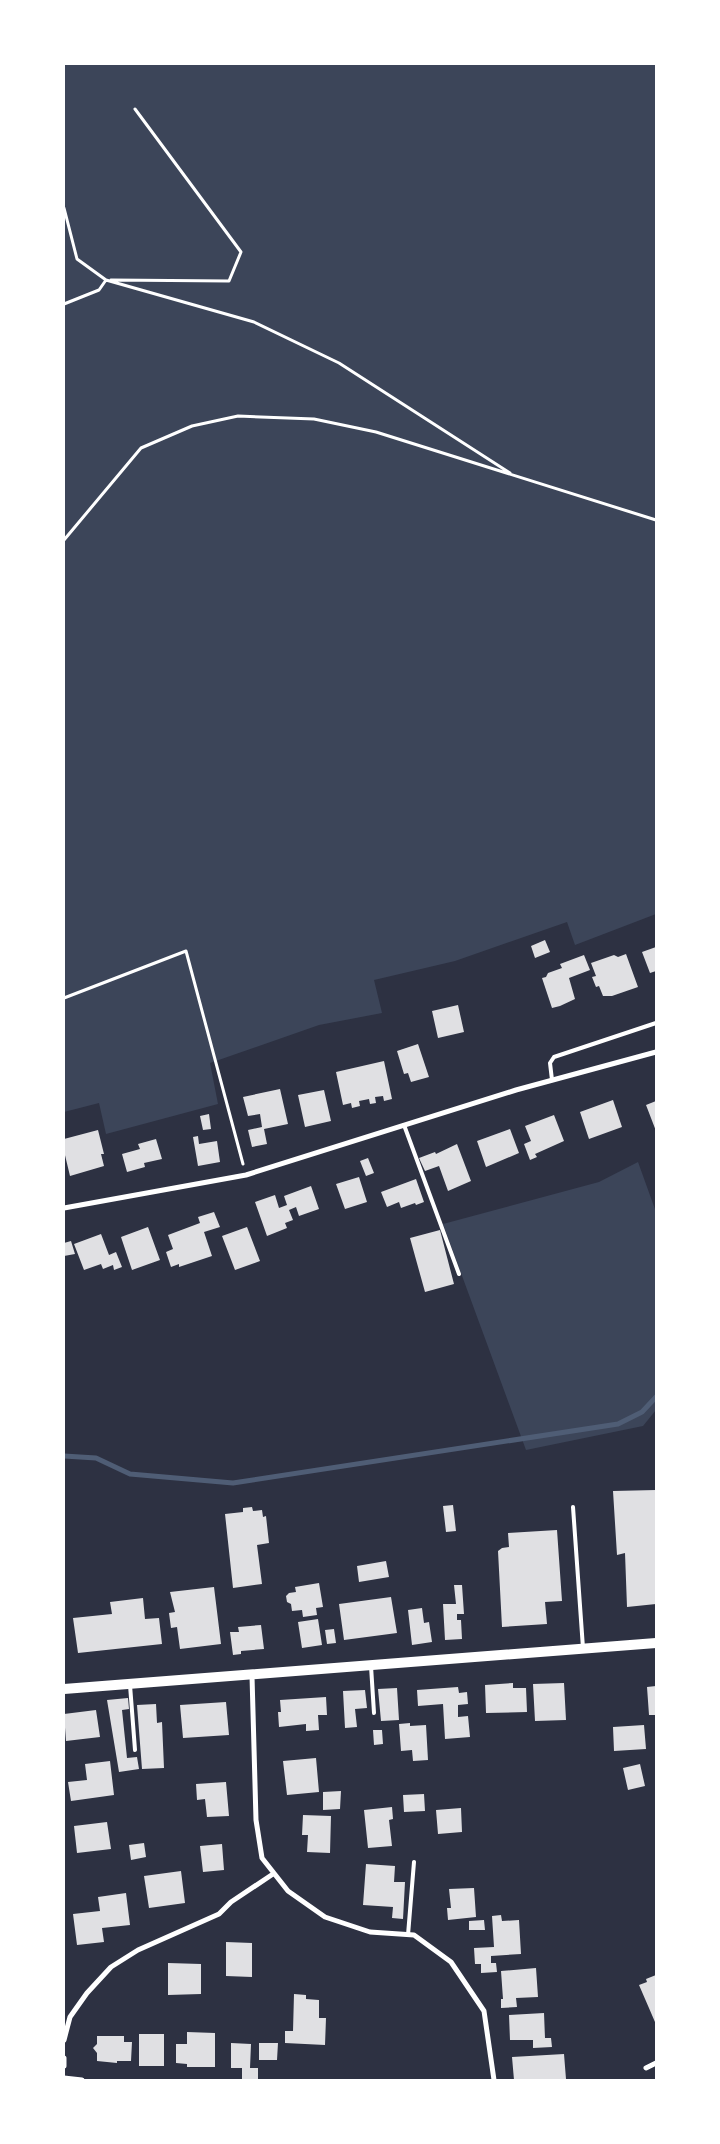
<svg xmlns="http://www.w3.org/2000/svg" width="720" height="2144" viewBox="0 0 720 2144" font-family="'PT Sans Narrow',sans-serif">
	<rect width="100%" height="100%" fill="#2d3142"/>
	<path fill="#3c4559" d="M64 64H656V914L575 945 567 922 455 961 374 980 382 1013 319 1025 210 1063 218 1104 106 1134 99 1103 64 1112Z
		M638 1162 656 1212V1410L643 1426 526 1450 443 1224 599 1182Z"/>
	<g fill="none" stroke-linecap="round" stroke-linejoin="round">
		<path stroke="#4f5d75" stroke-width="5" d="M64 1456 96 1458 130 1474 233 1483 618 1424 642 1412 656 1397"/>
	</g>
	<path fill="#e0e0e3" d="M545 940 550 952 535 958 531 946Z
		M656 947V971L650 973 642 952Z
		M626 954 638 987 612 996H603L599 986 596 987 592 977 596 976 591 963 614 955 618 957Z
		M584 955 590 970 569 978 575 999 560 1006 552 1008 542 978 546 977 548 973 562 968 560 964Z
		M458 1005 464 1032 438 1038 432 1011Z
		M418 1044 429 1077 411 1082 408 1073 404 1074 397 1051Z
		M384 1061 392 1099 384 1101 383 1096 375 1097 376 1103 370 1104 369 1099 359 1101 360 1106 352 1108 351 1103 343 1105 336 1072Z
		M280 1089 288 1124 264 1129 267 1144 252 1147 248 1130 262 1127 260 1114 248 1116 243 1097Z
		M324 1090 331 1121 305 1127 298 1095Z
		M613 1100 622 1127 589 1139 580 1112Z
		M656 1101V1131L646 1105Z
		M209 1114 211 1129 203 1130 200 1116Z
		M554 1115 564 1141 535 1154 537 1157 530 1160 524 1144 531 1141 525 1126Z
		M510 1129 519 1153 486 1167 477 1141Z
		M98 1130 104 1154H101L104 1166 70 1176 64 1151V1139Z
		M198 1136 199 1144 217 1141 220 1162 198 1166 193 1137Z
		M156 1139 162 1159 144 1163 145 1167 127 1172 122 1154 140 1149 138 1144Z
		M457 1144 471 1181 448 1191 439 1166 425 1171 419 1158 435 1152 436 1154Z
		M368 1158 374 1173 366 1176 360 1161Z
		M359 1177 367 1202 345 1209 336 1184Z
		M416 1179 424 1202 416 1205 415 1203 401 1208 399 1202 387 1207 381 1192Z
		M311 1186 319 1209 299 1216 296 1207 289 1210 293 1220 285 1223 287 1228 267 1236 255 1202 275 1195 279 1208 287 1205 284 1196Z
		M214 1212 220 1227 204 1232 212 1256 179 1267V1264L171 1267 166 1252 173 1249 168 1235 200 1223 198 1217Z
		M148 1227 160 1260 132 1270 121 1237Z
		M247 1227 260 1261 235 1270 222 1236Z
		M440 1230 454 1284 425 1292 410 1238Z
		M101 1234 109 1255 116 1252 122 1267 114 1270 113 1265 103 1269 101 1264 84 1270 74 1244Z
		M71 1241 75 1254 64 1256V1243Z
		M656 1490V1604L627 1607 625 1553 617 1555 613 1491Z
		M453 1505 456 1531 446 1532 443 1506Z
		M252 1507 253 1511 262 1510 263 1517 266 1516 269 1543 257 1545 262 1584 233 1588 225 1514 243 1512V1508Z
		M557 1530 562 1601 545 1602 547 1624 502 1627 498 1551 502 1548 509 1547 508 1533Z
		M386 1561 389 1577 359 1582 357 1566Z
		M319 1583 323 1607 316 1608 317 1615 303 1617 302 1610 292 1611 291 1604 287 1602 286 1596 289 1593 296 1592 295 1587Z
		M454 1585H462L464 1614H457V1620H461L462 1639 445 1640 443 1604H456Z
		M214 1587 221 1644 180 1649 177 1627 171 1628 169 1613 175 1612 170 1592Z
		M391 1597 397 1633 344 1640 339 1604Z
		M143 1598 145 1619 159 1618 162 1644 78 1653 73 1618 112 1614 110 1602Z
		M422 1608 424 1623 429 1622 432 1642 412 1645 408 1610Z
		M318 1619 322 1645 302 1648 298 1622Z
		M261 1625 264 1649 241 1651V1654L233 1655 230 1632H239L238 1627Z
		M334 1629 336 1643 327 1644 325 1630Z
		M513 1683V1688H526L527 1712 486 1713 485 1685Z
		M564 1683 566 1720 535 1721 533 1684Z
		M656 1686V1715H649L647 1687Z
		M458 1687 459 1693 467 1692 468 1704 458 1705V1717L468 1716 470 1737 445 1739 443 1704 418 1706 417 1690Z
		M397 1688 399 1720 381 1721 378 1689Z
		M365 1690 367 1708 355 1709 357 1727 345 1728 343 1691Z
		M326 1697 327 1715H318L319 1730 306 1731V1724L279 1727 278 1712H281L280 1700Z
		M128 1698 129 1709 122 1710 127 1758 137 1757 139 1769 119 1772 107 1700Z
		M226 1702 229 1735 183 1738 180 1705Z
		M156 1704 157 1723 162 1722 164 1768 142 1769 137 1705Z
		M96 1710 100 1737 66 1741 64 1714Z
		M410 1723V1726L426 1725 428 1760 413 1761 412 1750 401 1751 399 1724Z
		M644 1725 646 1749 614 1751 613 1727Z
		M373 1730H382L383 1744 374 1745Z
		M316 1758 319 1792 287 1795 283 1761Z
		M110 1761 114 1795 71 1801 68 1782 87 1780 85 1764Z
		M640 1764 645 1786 628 1790 623 1768Z
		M226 1782 229 1816 207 1817 205 1799 197 1800 196 1784Z
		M341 1791 340 1809 323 1810V1792Z
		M424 1794 425 1811 404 1812 403 1795Z
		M392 1807 393 1819 389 1820 392 1846 368 1848 364 1810Z
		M461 1808 462 1832 438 1834 436 1810Z
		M303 1815 331 1816 330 1853 307 1852 308 1835H302Z
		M107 1822 111 1849 77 1853 74 1826Z
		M144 1843 146 1857 131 1860 129 1845Z
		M222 1844 224 1870 203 1872 200 1846Z
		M366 1864 395 1866 394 1882H405L403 1919 392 1918 393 1907 363 1905Z
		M181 1871 185 1903 149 1908 144 1876Z
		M474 1888 476 1917 448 1920 447 1908H451L449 1889Z
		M126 1893 130 1925 102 1928 104 1942 77 1945 73 1914 100 1911 98 1897Z
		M501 1915 502 1921 519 1920 521 1954 491 1956V1963H496L497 1972 481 1973V1964H475L474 1948 494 1947 492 1916Z
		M484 1920 485 1930H469V1921Z
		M226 1942 252 1943V1977L226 1976Z
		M168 1963 201 1964V1994L168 1995Z
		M536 1968 538 1997 516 1998 517 2007 501 2008V1999H503L501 1971Z
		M656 1975V2021L655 2022 639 1985 647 1982 646 1979Z
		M294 1994 306 1995V1999L319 2000V2018H326L325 2045 285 2043V2031H293Z
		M544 2013 545 2038H551L552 2047 533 2048V2040H510L509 2015Z
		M187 2032 215 2033V2067H187V2064L176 2063V2044H187Z
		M139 2034H164V2066H139Z
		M97 2036H124V2042H132L131 2061H117V2063L97 2061V2053L93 2048 97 2044Z
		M231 2043 251 2044 250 2068H258V2080H242V2068H231Z
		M259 2043H278L277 2060H259Z
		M564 2054 566 2079 514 2080 512 2057Z"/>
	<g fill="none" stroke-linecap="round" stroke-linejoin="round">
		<path stroke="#fff" stroke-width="3" d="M64 208 77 259 106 280 99 290 64 304
			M106 280 254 322 339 363 510 473
			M111 280 229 281 241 252 135 109
			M64 540 141 448 192 426 238 416 314 419 376 432 656 520
			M64 998 186 951 243 1164"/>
		<path stroke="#fff" stroke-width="4" d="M552 1080 550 1063 554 1057 656 1023
			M404 1125 459 1274
			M573 1507 583 1648
			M371 1666 374 1713
			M130 1685 135 1750
			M408 1935 414 1862"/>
		<path stroke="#fff" stroke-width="5" d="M64 1208 246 1175 516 1090 656 1052
			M252 1676 256 1820 262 1858 288 1891 325 1917 370 1932 414 1935 451 1962 484 2011 494 2080
			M64 2040 70 2017 87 1993 111 1967 138 1950 219 1914 231 1902 273 1874
			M64 2058V2066
			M646 2068 656 2063
			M64 2078 82 2080"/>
		<path stroke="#fff" stroke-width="10" d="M64 1689 656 1643"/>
	</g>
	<rect width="720" height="2144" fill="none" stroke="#ffffff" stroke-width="130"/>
</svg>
